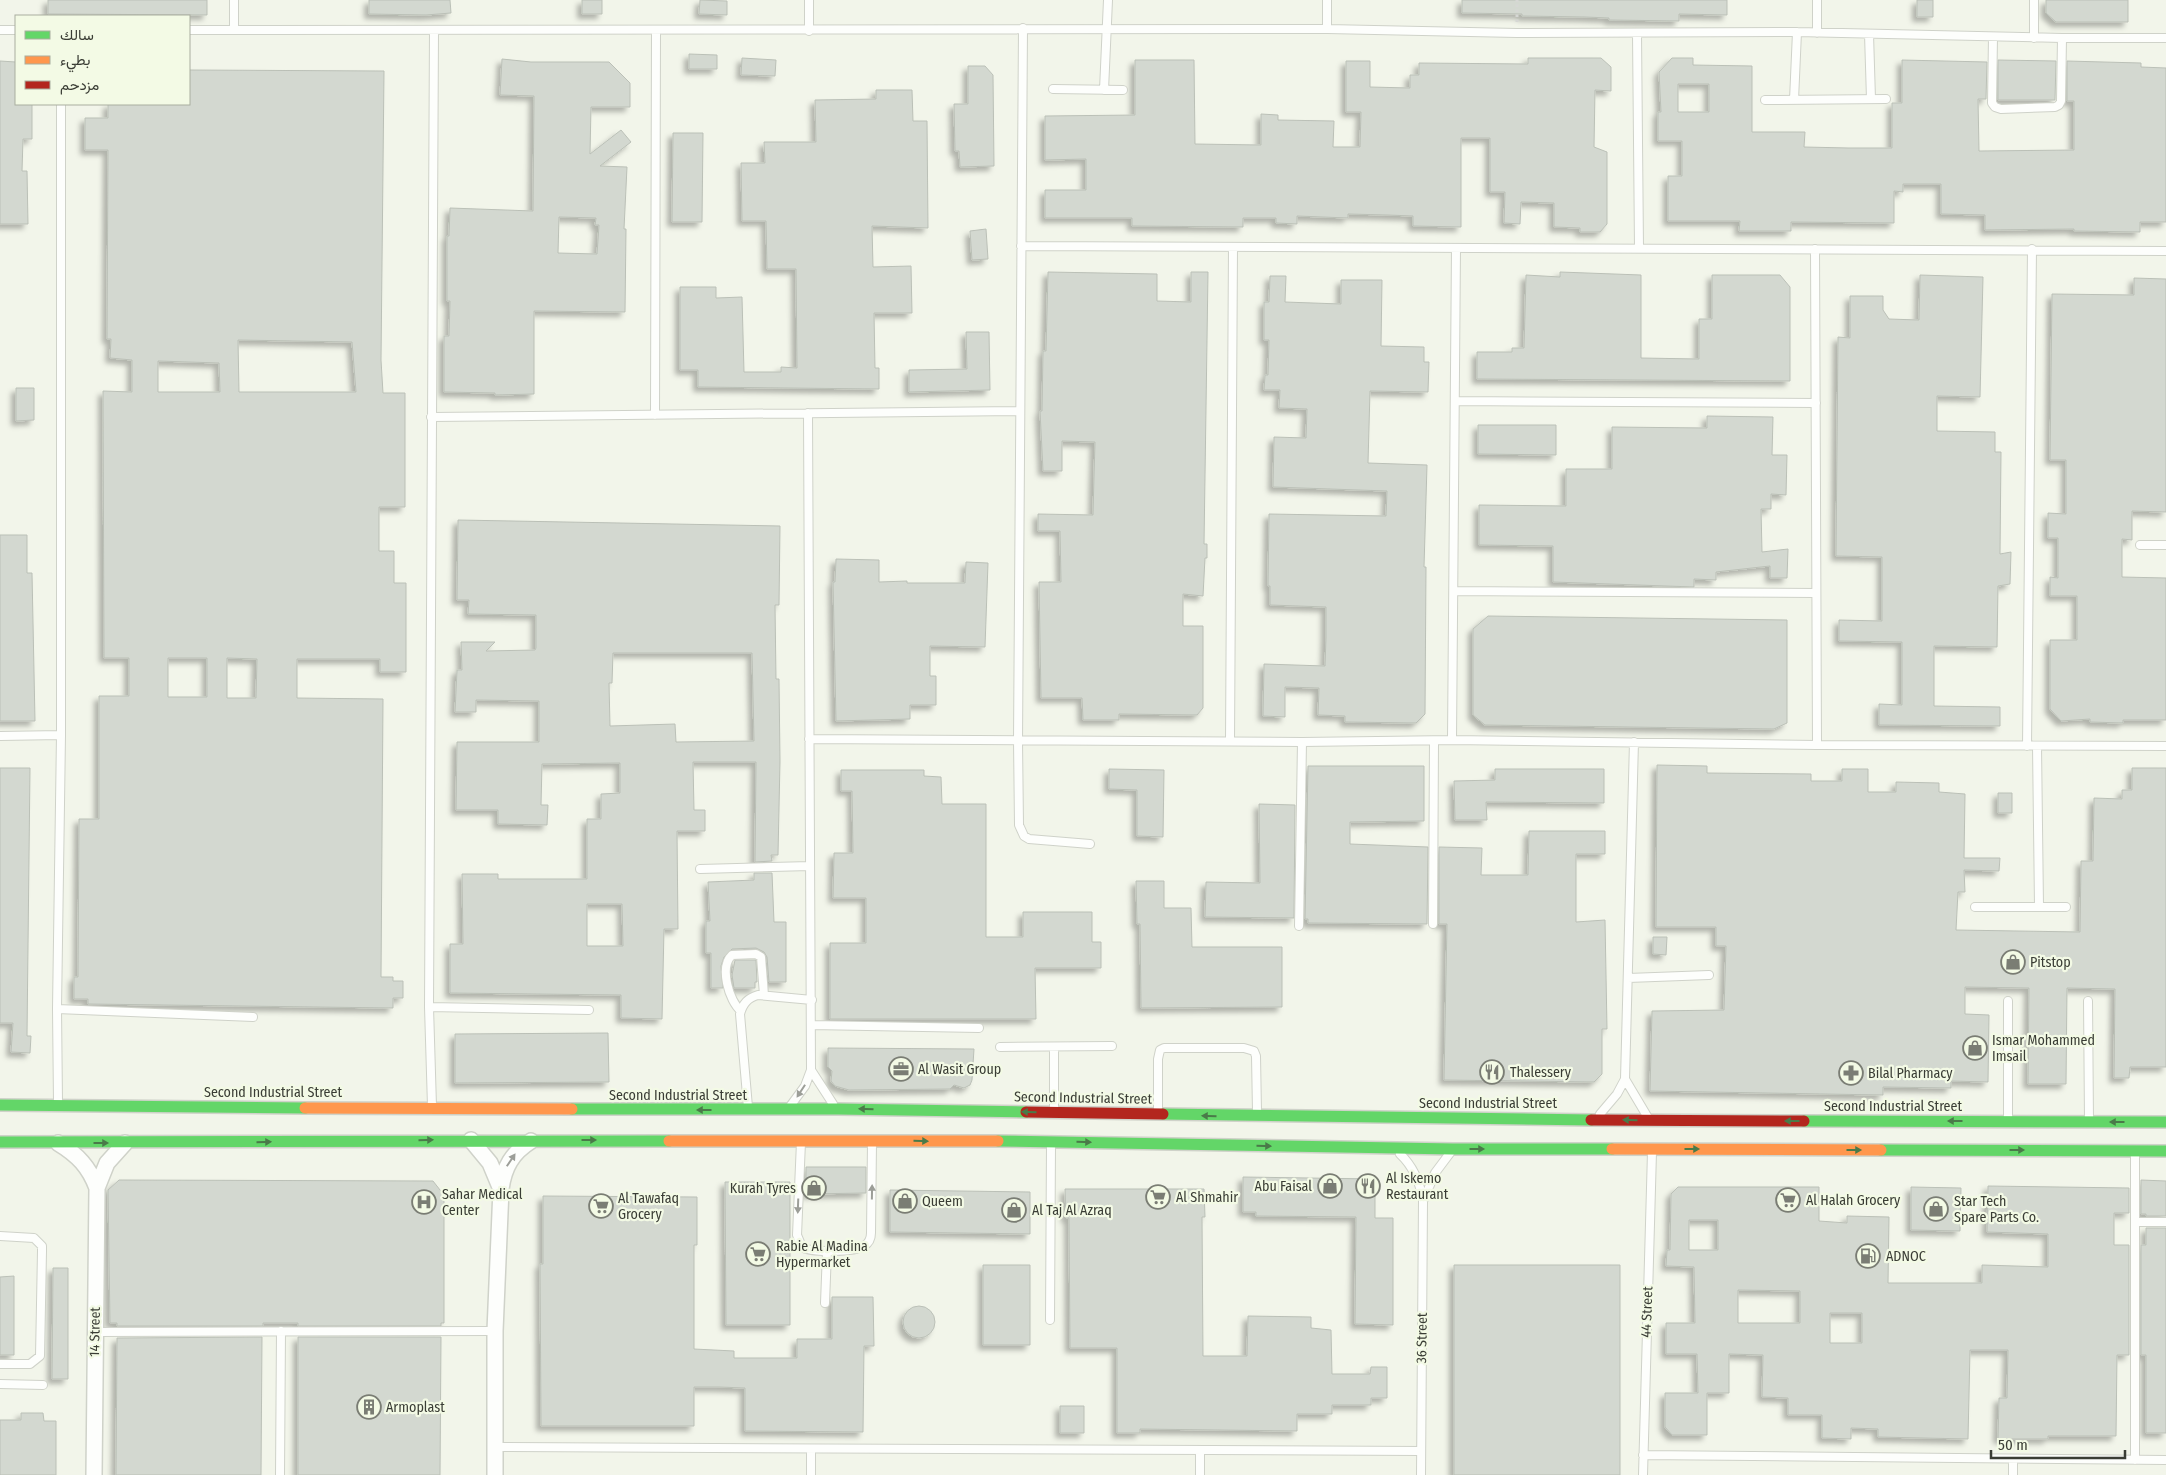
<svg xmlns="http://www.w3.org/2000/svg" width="2166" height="1475" viewBox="0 0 2166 1475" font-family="'Fira Sans Condensed',Vazirmatn,sans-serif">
	<defs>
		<filter id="shadow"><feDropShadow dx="-4.5" dy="4.5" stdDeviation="2.5" flood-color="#0004"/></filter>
	</defs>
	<rect width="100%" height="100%" fill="#f2f5ea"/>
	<path fill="#d3d8d0" stroke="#bbc0b7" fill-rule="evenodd" filter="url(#shadow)" d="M48 0H207V15L48 14Z
		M369 0H450L451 13 426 15 369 14Z
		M582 0H602V14H582Z
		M700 0 727 1V15L699 14Z
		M1462 0H1727V15L1679 14V21L1609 20V18L1585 17 1522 16V14L1462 13Z
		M1917 0H1933V17H1917Z
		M2046 0H2128V22H2056L2046 13Z
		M689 54 717 55V69H689Z
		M742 58 776 60 775 76 741 75Z
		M1528 58H1601L1611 67V91L1595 90 1594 147 1607 152V224L1600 232H1580V228L1554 227V203L1521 202 1520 224 1504 223 1505 192H1490V138H1461V227L1413 226V216L1387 215 1348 214V218L1297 216V224L1276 223V218H1243V227L1132 226V218H1045V190H1086V159L1045 160V116L1135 115V60H1194L1195 144 1261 145V114L1278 115V120L1334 121 1333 147H1360L1361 112H1346V61H1370V87L1410 88V75H1419V63L1528 64Z
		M1672 58H1693V65L1752 66V132H1805L1804 147 1849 148H1892V103H1902V60L1987 62 1986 99H1978L1979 151 2074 150V101H2067V61L2141 63V67L2166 68V222H2140V232L2074 231V229L1985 230V215L1941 214V184H1903V192L1894 191V223L1791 222V231H1739L1740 221H1668V176H1682V141H1658V112H1661L1659 72ZM1678 84H1709V112H1678Z
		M502 59 531 62H609L630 83V107H591L590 154 621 130 631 142 600 166 627 167 624 229H626L625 312 534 311V394L495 395V393L444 392V336H449L450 301H447V236H449L450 208 533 211 534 96 500 95ZM559 217 596 218 595 225H599L597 254 558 253Z
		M1998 60 2056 61 2055 100H1998Z
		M0 61 16 62V104H32V139H23L22 171H27L28 224H0Z
		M968 66H985L993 75 994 166 960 167 959 151H955L954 104H968Z
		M189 70 384 71 381 360 383 393H405V507H379V551H394V583H406V672H380V659H297V698L383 699 381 977H393V981H403V998H393V1008L88 1004V999H74V977H78L79 819H99V696H129V658H104L103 391 132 392V360L110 358 111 339H107L108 150H85V118H108V104H189ZM238 340 352 342 356 392H239ZM158 361 219 363 220 392H158ZM168 658H207V697H168ZM227 658 257 659 256 698H227Z
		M876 90H912L913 121H927L928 228 872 226 873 267 911 266 912 313H874L875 368H879V389L698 387V370H680V287H716V298L742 297 744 372H781V367L797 368 796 269H767L766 221H742L741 163H765L764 142H816L815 100 876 99Z
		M673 133H703L702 222H672Z
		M986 229 988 259 972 260 970 231Z
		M1048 272 1157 274V301L1191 302V272H1208L1204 544H1207V558H1205L1203 596 1183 594V626H1203V708L1197 715 1119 714V720H1083L1082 698H1041L1039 582H1061L1060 531H1038V514L1093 515 1094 476 1095 442 1062 441V471H1043L1040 411H1042L1043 351H1046Z
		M1560 272 1641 275V358L1699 359V319H1712V275H1780L1790 287V381L1477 379V352H1512V348H1524L1526 275 1560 277Z
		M1920 275 1983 277 1980 397 1937 396V431L1995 432V452H2001L2000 554 2011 552 2010 584 1998 586 1997 647 1934 646V706L2000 707V726L1879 725V704L1902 705V642L1839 641V620L1882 621V557L1836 556 1838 337 1850 338V296H1883V310L1889 319 1919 320Z
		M1270 276H1286L1285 302 1341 304V280H1382L1381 346 1424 347V362H1429L1428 392 1370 391 1368 463 1427 465 1424 567H1426L1425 714 1416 723 1345 722V716L1318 715 1319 688 1285 687V717L1263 716 1264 664 1325 666 1326 637V607L1270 605V586H1268L1269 514 1386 516 1387 491 1273 487 1274 437 1306 438 1307 409 1279 408 1280 390H1264L1265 375H1268L1269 340H1264V302H1269Z
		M2134 278 2166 279V512L2132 511V540L2122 539V577L2166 578V720H2123V723L2090 722V719L2061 721 2050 709V640H2077V596H2050V577L2058 578V538H2048V513L2066 514V460H2050L2052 294 2134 295Z
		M966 332H989L990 390 909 392V370L967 369Z
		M16 388H34V420L16 421Z
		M1707 416 1773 417 1772 455H1787L1786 495 1771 494V509H1761L1762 552 1788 549 1787 578H1770V566L1716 572V580L1694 579V587L1553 582V546L1479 545V505L1566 506V469H1612V427L1707 428Z
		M1478 425H1556V455L1478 454Z
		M458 520 780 526 779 605H775L776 679H779L780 761 778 855H771L772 861 755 862 756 762H693L694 810H705V831H677L678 929H664L662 1019 621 1018V995L450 993V944H463L462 874H498V879H587V819H601V794L620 793V763L542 764 541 805H548L547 825 498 824V810H456L457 742H539V701L476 700V712H455L457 670H462L461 642H495L486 651 535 650 536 648V615L468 614 469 600H457ZM613 653H752L754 741 676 742 675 724 610 726 609 683H612ZM587 904H622L623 946H587Z
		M0 535H27V573H32L35 721H0Z
		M836 559 879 560V582L907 581V583H965L966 562 988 563 985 647 930 646V676H936V705H910V719L836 721 833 582H835Z
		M1488 616 1787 620V723L1774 729 1485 725 1473 715V629Z
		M1657 765 1707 766V773L1811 774V781H1842V769H1868V792H1896V782L1939 783V792L1965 794 1964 858H2000L1999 871 1964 870 1965 892H1958L1956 930 2080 932 2081 861H2093L2094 798 2122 799V790H2132V768H2166V1067H2130L2129 1078H2114L2115 989 2067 988 2066 1084H2028L2029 988 1965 987V1014L1989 1015 1988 1082 1951 1081V1088L1883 1087V1095L1650 1091 1652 1011 1724 1010 1726 946H1716V927H1656Z
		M1308 766H1424V821L1350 822V844L1428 847 1427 924 1308 923V919H1305Z
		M0 768H30L27 1036H31L30 1053 11 1052 13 1023H0Z
		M1109 769 1164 770 1163 837 1137 836V790L1109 789Z
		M1495 769H1604V803L1486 802 1487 820H1455L1454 781 1495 780Z
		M841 770H924V776L941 777 942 804H986V937H1023V912H1092V942H1101V968H1035L1036 1019H830V943H866V898H833L834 853H853L852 791H841Z
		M1998 793H2012V813H1998Z
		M1259 804 1295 805 1294 918 1205 917 1206 882 1260 883Z
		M1529 831H1605V854H1576V922L1605 920 1607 1029H1602V1074L1594 1082 1444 1080 1447 924H1439V847L1482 848 1481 875H1528Z
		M754 873H772L774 922H786V982H769L767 957 764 952 756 948 732 949 724 957 721 966 723 988H711V953H706V921H710L708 882 754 880Z
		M1136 881H1164V908H1191L1192 947H1282V1007L1141 1008 1140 924H1137Z
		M1653 937H1667L1666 955 1653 954Z
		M735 960H756L757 982H755V988H734L732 975Z
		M608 1033 609 1082 455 1083V1034Z
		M828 1048 974 1049 972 1080 970 1085 964 1088 954 1085 950 1089 849 1090 835 1086 831 1081 832 1071 828 1067Z
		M806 1167H866V1193L806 1194Z
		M1243 1177 1375 1179V1218H1393V1325L1355 1324 1356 1217 1256 1216V1212H1243Z
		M119 1180 433 1181 444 1195V1323H441V1326H298V1323H263V1326H117V1323H110L108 1190Z
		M2141 1180 2166 1181V1216H2146V1214H2141Z
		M725 1182H790V1325H726Z
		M1988 1186 2129 1188V1213H2114V1245H2129V1355H2117L2116 1436H2048V1439H1998L1999 1398H2007L2008 1350H1970L1968 1439 1878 1437V1429L1851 1428V1439L1822 1438V1415H1788V1398L1762 1397 1763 1355 1729 1354V1393H1707V1435H1672L1665 1427V1393H1698L1697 1354H1666V1323H1695L1694 1267 1666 1266 1667 1250H1670L1671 1194 1678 1187H1819V1221L1847 1223V1216L1889 1217 1888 1283H1982V1265L2048 1267V1234L1987 1232ZM1689 1220H1718V1250H1689ZM1738 1290 1800 1291V1323H1738ZM1830 1313H1862V1343H1830Z
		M1911 1187 1961 1188 1960 1231 1911 1230Z
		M1065 1189H1204L1205 1217H1202L1203 1356H1247L1248 1316 1311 1317V1328L1331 1330 1332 1374H1370L1371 1367H1387V1398H1371V1405H1332V1414H1297V1431L1140 1429V1433H1117V1348H1070L1069 1218H1066Z
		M890 1190 1030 1192V1234L890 1232Z
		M543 1196 697 1197V1245H694V1349L734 1351V1358H797V1339H832V1297H873L874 1346H864L863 1432 745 1431V1388L719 1387H694V1426H541L540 1264H543Z
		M2146 1228H2166V1433H2146V1355H2141V1245H2146Z
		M983 1265H1030V1345H983Z
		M1454 1265H1620V1475H1454Z
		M53 1268H68V1379H52Z
		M14 1276V1355H0V1277Z
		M903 1322a16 16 0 1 1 32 0a16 16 0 1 1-32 0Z
		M262 1337 261 1475H116L117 1338Z
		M298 1337H441L440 1475H298Z
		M1060 1406H1084V1433H1060Z
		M21 1413H43L44 1421H56V1475H0V1420H21Z"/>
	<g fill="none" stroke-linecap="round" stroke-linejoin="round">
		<g stroke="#cfd2c9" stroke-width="10">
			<path id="lane" d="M1327 0V29
				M1817 0V33
				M1023 28 1018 741 1019 825 1024 836 1029 839 1090 844
				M0 30H16
				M189 30 1327 29 1517 33 1797 32 2062 38H2166
				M234 30V0
				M809 31V0
				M1637 34 1639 248
				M1869 34 1871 99
				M1993 37 1992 103 1995 107 2001 109 2055 107 2059 105 2061 101 2062 38
				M2034 38V0
				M1053 89 1123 90
				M1104 90 1108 0
				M1765 100 1886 99
				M1794 100 1797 32
				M1021 246 2166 251
				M1815 249 1817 745
				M1455 401 1816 403
				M655 415 656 31
				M431 417 1020 411
				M2140 545H2166
				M1454 591 1816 593
				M0 736 61 735
				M809 739 1302 742 1452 740 1817 745 2166 746
				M1452 740 1456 248
				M1230 741 1233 247
				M2027 746 2032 249
				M2037 746 2039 906
				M700 869 810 866
				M1975 907H2066
				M1433 924 1434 741
				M1299 926 1302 742
				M1628 978 1709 975
				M2088 1001 2089 1120
				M429 1007 589 1010
				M57 1009 253 1017
				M741 1011C729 1001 719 967 732 955L756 954 761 957 764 995
				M811 1025 979 1028
				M1000 1047 1112 1046
				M811 1070 833 1104
				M1625 1079 1647 1116
				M58 1102 57 1009 61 735V104
				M791 1105 805 1086 811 1070 808 413
				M432 1106 429 1007 434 30
				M748 1107 740 1014C743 1003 748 998 758 995L812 1000
				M1054 1110V1047
				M1158 1112V1059L1160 1050 1164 1048H1244L1254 1051 1256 1056 1257 1112
				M1600 1114 1617 1094 1625 1079 1634 742
				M2008 1119V1001
				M801 1142 797 1235 802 1247C811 1253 855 1252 864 1246 869 1243 871 1238 871 1233L872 1143
				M1400 1154C1414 1167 1420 1182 1423 1201L1421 1475
				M1424 1199 1435 1173 1450 1153
				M2135 1222H2166
				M0 1236 34 1238 42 1246V1251L40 1356 30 1364H0
				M825 1303 827 1251
				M1050 1320 1051 1145
				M95 1332 495 1331
				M0 1384 43 1385
				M495 1447 1421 1451
				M1643 1455 2166 1460
				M2013 1459V1475
				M2135 1460V1153
				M280 1475 281 1331
				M811 1475V1449
				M1200 1475V1451
				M1643 1475 1652 1152"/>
		</g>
		<g stroke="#cfd2c9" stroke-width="18">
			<path id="street" d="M471 1140 490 1163 500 1187
				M58 1143C78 1155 89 1167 97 1188
				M94 1475 97 1188 107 1163 125 1143
				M495 1475V1331L501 1189C504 1167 512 1153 531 1141"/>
		</g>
		<g stroke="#cfd2c9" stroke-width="14">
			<path id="fast" d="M0 1105 305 1108
				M572 1109H838L1026 1112
				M1163 1114 1591 1120
				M1804 1121 2166 1122
				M998 1141 1453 1149H1612
				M0 1142 669 1141
				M1881 1150 2166 1151"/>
		</g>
		<g stroke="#cfd2c9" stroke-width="14">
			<path id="slow" d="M305 1108 572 1109
				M669 1141H998
				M1612 1149 1881 1150"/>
		</g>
		<g stroke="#cfd2c9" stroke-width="14">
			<path id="jam" d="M1026 1112 1163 1114
				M1591 1120 1804 1121"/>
		</g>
		<path stroke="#d6d7d4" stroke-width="3" stroke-dasharray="2.5 2.5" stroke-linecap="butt" d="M1517 22V0"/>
		<use href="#lane" stroke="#fdfefc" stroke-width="8"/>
		<use href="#street" stroke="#fdfefc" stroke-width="15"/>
		<use href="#fast" stroke="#63d668" stroke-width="11"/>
		<use href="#slow" stroke="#ff974d" stroke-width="11"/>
		<use href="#jam" stroke="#b3261e" stroke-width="11"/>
	</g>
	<defs><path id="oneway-solid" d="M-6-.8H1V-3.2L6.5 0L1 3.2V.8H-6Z" transform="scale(1.25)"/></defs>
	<g fill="#9c9e98">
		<use href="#oneway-solid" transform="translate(801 1091) rotate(123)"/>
		<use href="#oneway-solid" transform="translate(511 1160) rotate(-56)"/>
		<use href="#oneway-solid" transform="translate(872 1192) rotate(-89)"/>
		<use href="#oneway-solid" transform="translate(798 1206) rotate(92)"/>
	</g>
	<g fill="#4a7a49">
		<use href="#oneway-solid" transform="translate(866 1109) rotate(-179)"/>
		<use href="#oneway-solid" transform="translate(704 1110) rotate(-180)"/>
		<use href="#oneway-solid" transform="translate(1029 1112) rotate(-179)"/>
		<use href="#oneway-solid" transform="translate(1209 1116) rotate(-179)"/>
		<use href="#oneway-solid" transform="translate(1630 1120) rotate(-178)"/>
		<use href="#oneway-solid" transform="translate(1792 1121) rotate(180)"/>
		<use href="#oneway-solid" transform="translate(1955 1121) rotate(180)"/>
		<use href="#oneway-solid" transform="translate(2117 1122) rotate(-180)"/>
		<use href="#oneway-solid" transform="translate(426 1140) rotate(-1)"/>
		<use href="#oneway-solid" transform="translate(589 1140)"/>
		<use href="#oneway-solid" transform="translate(921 1141) rotate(1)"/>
		<use href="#oneway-solid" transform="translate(264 1142) rotate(-1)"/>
		<use href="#oneway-solid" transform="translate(1084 1142) rotate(1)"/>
		<use href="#oneway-solid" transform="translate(101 1143)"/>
		<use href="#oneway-solid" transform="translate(1264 1146) rotate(1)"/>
		<use href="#oneway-solid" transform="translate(1477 1149)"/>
		<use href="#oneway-solid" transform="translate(1692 1149)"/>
		<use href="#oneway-solid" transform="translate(1854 1150)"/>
		<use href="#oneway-solid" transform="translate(2017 1150)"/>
	</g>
	<defs>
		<g id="shop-ring" transform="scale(1.25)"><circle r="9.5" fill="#f3fae5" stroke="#7a7d74" stroke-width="1.5"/><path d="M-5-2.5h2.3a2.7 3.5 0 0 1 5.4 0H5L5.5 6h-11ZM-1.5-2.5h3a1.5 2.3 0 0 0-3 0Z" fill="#7a7d74"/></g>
		<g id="office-ring" transform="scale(1.25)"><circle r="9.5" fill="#f3fae5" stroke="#7a7d74" stroke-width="1.5"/><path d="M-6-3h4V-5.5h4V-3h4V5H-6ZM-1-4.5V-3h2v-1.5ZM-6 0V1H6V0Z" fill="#7a7d74"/></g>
		<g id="restaurant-ring" transform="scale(1.25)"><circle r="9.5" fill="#f3fae5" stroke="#7a7d74" stroke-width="1.5"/><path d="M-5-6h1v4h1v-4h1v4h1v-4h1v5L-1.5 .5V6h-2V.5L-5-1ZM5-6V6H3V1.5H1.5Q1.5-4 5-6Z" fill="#7a7d74"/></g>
		<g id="pharmacy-ring" transform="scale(1.25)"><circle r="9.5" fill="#f3fae5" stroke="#7a7d74" stroke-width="1.5"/><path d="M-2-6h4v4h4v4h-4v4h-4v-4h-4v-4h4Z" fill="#7a7d74"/></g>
		<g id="supermarket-ring" transform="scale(1.25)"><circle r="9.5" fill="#f3fae5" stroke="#7a7d74" stroke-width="1.5"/><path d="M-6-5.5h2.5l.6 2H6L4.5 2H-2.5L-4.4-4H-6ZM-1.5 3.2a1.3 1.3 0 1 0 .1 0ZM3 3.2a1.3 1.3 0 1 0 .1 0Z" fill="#7a7d74"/></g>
		<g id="hospital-ring" transform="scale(1.25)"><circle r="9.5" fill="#f3fae5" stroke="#7a7d74" stroke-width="1.5"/><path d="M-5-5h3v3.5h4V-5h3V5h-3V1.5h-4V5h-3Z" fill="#7a7d74"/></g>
		<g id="fuel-ring" transform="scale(1.25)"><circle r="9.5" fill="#f3fae5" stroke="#7a7d74" stroke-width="1.5"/><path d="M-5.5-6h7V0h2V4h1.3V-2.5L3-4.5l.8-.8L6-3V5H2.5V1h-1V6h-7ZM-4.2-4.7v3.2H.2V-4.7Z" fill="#7a7d74"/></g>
		<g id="building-ring" transform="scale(1.25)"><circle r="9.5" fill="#f3fae5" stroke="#7a7d74" stroke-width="1.5"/><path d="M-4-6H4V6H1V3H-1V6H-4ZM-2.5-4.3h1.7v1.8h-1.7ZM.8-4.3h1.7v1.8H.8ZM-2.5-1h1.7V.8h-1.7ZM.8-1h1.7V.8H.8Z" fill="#7a7d74"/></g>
	</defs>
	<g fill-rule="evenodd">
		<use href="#shop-ring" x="2013" y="962"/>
		<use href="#shop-ring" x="1975" y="1048"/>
		<use href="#office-ring" x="901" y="1069"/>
		<use href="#restaurant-ring" x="1492" y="1072"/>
		<use href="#pharmacy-ring" x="1851" y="1073"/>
		<use href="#shop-ring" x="1330" y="1186"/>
		<use href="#restaurant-ring" x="1368" y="1186"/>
		<use href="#shop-ring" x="814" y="1188"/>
		<use href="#supermarket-ring" x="1158" y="1197"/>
		<use href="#supermarket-ring" x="1788" y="1200"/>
		<use href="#shop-ring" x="905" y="1201"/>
		<use href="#hospital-ring" x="424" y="1202"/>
		<use href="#supermarket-ring" x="601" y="1206"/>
		<use href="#shop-ring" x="1936" y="1209"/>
		<use href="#shop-ring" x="1014" y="1210"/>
		<use href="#supermarket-ring" x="758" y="1254"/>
		<use href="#fuel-ring" x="1868" y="1256"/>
		<use href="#building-ring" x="369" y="1407"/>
	</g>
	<g text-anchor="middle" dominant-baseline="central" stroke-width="4.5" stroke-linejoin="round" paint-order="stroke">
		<g font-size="14" fill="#3a3d35" stroke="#f3fae5" text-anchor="start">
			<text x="2030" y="962">Pitstop</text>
			<text x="1992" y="1040">Ismar Mohammed<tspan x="1992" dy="16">Imsail</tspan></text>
			<text x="918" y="1069">Al Wasit Group</text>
			<text x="1510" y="1072">Thalessery</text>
			<text x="1868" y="1073">Bilal Pharmacy</text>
			<text x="1386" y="1178">Al Iskemo<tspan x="1386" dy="16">Restaurant</tspan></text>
			<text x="1312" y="1186" text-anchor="end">Abu Faisal</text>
			<text x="796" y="1188" text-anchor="end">Kurah Tyres</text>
			<text x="442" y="1194">Sahar Medical<tspan x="442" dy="16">Center</tspan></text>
			<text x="1176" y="1197">Al Shmahir</text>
			<text x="618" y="1198">Al Tawafaq<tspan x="618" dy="16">Grocery</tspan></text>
			<text x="1806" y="1200">Al Halah Grocery</text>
			<text x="922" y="1201">Queem</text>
			<text x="1954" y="1201">Star Tech<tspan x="1954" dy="16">Spare Parts Co.</tspan></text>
			<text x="1032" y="1210">Al Taj Al Azraq</text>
			<text x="776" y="1246">Rabie Al Madina<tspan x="776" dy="16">Hypermarket</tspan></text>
			<text x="1886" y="1256">ADNOC</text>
			<text x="386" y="1407">Armoplast</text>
		</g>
		<g font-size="14" fill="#3a3d35" stroke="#f3fae5">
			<text x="273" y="1092">Second Industrial Street</text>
			<text x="678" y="1095">Second Industrial Street</text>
			<text transform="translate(1083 1098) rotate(1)">Second Industrial Street</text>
			<text x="1488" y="1103">Second Industrial Street</text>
			<text x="1893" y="1106">Second Industrial Street</text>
			<text transform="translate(1647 1312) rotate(-88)">44 Street</text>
			<text transform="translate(95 1332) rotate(-89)">14 Street</text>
			<text transform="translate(1422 1338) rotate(-89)">36 Street</text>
		</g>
	</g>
	<rect x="15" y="15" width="175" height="90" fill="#f3fae5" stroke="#a9ae9f"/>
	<rect x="25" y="31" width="25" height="8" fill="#63d668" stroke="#a9ae9f"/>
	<text x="60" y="40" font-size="15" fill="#3a3d35">سالك</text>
	<rect x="25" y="56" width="25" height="8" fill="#ff974d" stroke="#a9ae9f"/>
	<text x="60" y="65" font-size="15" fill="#3a3d35">بطيء</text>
	<rect x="25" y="81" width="25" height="8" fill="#b3261e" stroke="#a9ae9f"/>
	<text x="60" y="90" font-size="15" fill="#3a3d35">مزدحم</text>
	<path d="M1991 1450v8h134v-8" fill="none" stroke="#3a3d35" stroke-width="2.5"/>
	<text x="1998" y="1450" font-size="15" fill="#3a3d35" stroke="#f3fae5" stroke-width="4" paint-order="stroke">50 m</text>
</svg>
